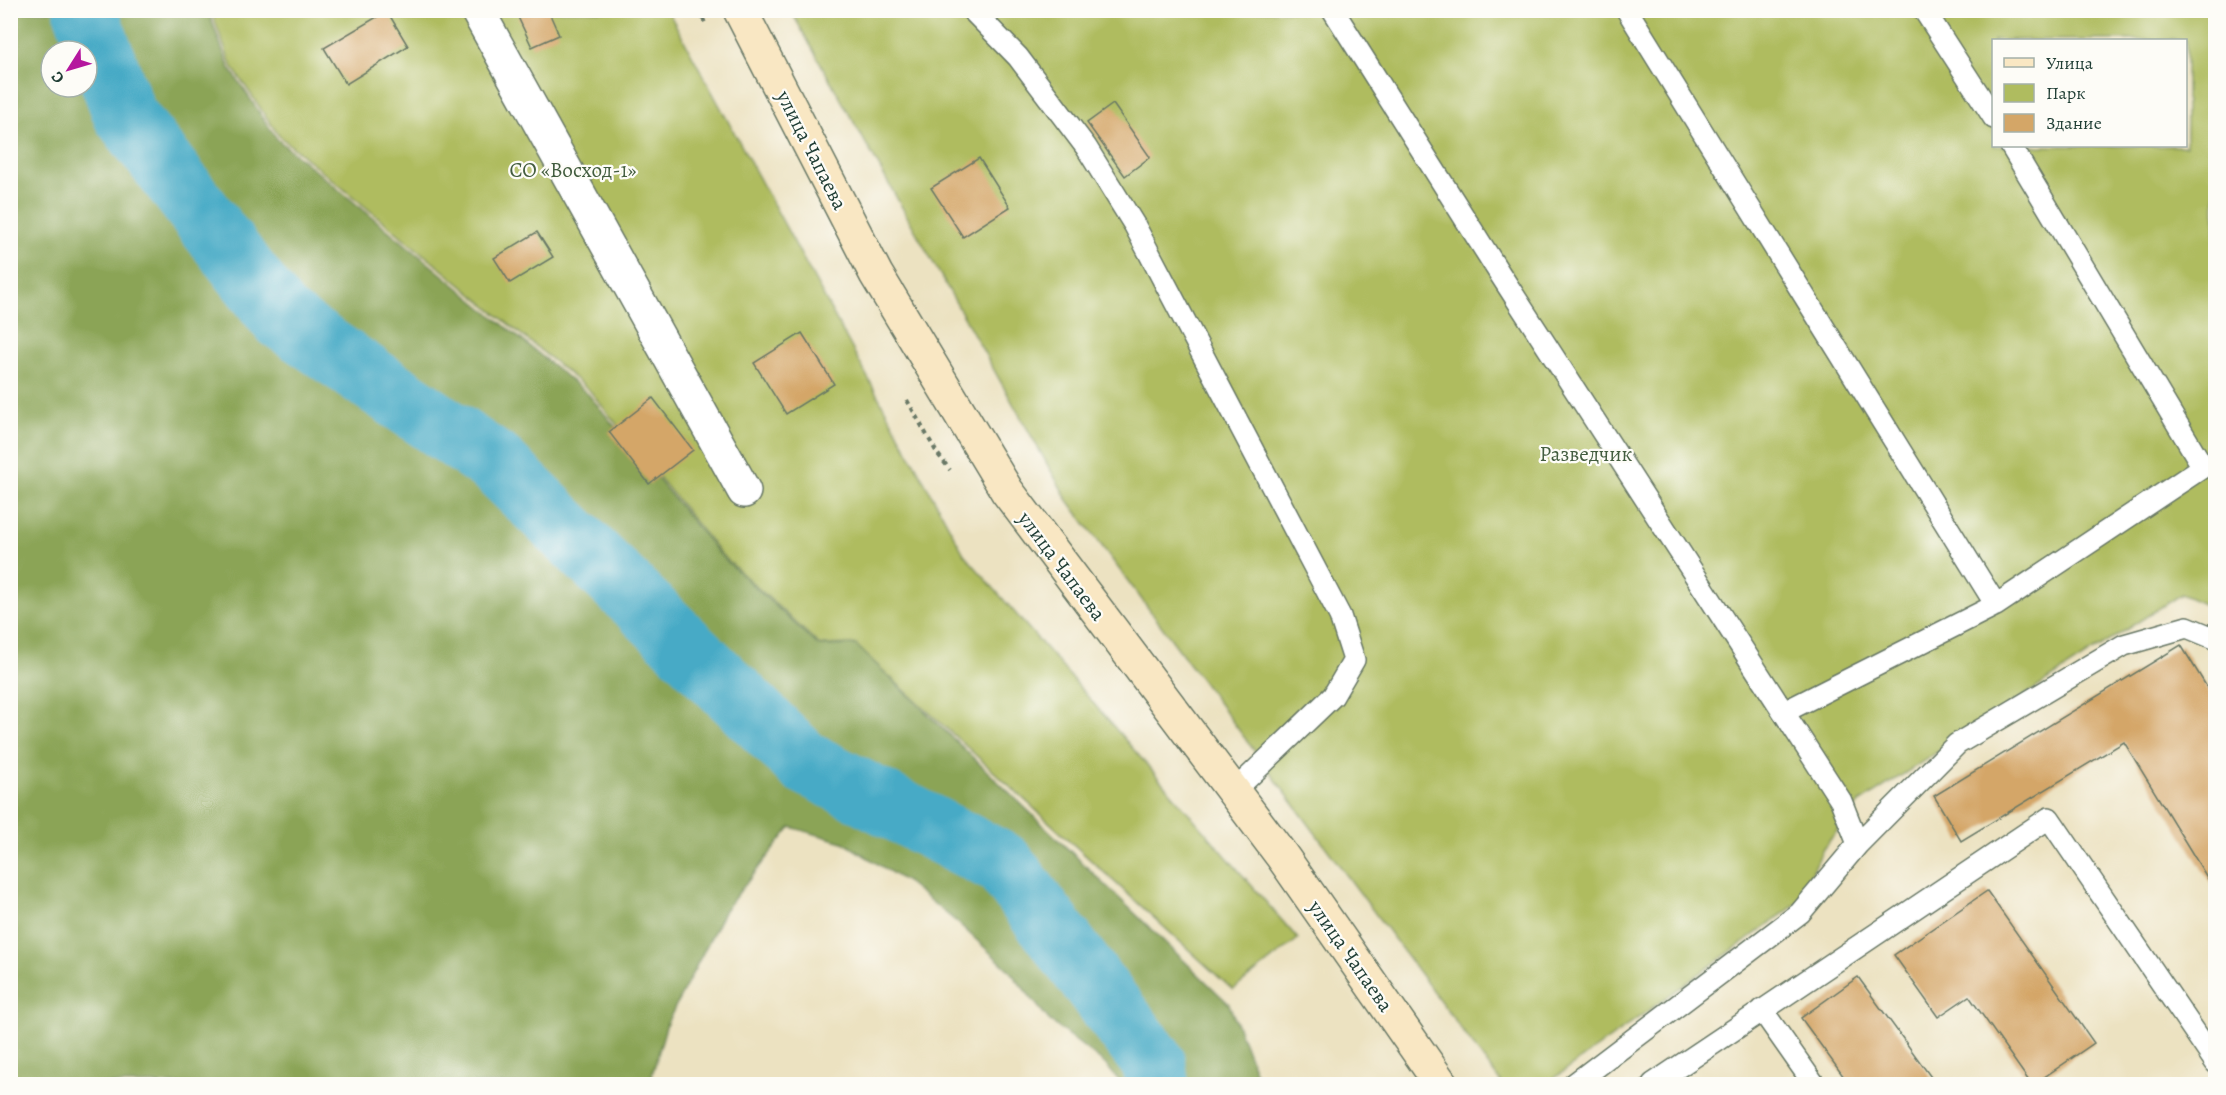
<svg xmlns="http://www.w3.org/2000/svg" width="2226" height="1095" viewBox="0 0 2226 1095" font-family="Alegreya,serif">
	<rect width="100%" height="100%" fill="#fdfcf7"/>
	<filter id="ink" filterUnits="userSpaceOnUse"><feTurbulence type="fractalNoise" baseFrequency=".0167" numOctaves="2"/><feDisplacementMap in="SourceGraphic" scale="12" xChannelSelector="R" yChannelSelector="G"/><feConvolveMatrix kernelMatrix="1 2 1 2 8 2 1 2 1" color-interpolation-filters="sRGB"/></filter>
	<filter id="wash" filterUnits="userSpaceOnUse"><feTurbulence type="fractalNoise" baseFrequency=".008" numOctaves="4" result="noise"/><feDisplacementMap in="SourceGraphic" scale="24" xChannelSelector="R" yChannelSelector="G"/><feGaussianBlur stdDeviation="1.35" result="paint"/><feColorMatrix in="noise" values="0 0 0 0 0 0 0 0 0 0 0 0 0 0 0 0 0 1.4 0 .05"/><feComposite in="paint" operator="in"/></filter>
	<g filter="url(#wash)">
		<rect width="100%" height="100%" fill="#ece2c1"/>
		<path fill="#afbc5f" stroke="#677c4a" stroke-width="1.5" fill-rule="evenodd" d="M211 11H668L964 554 1298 939 1233 990 854 644 820 645 721 554 590 391 279 136 231 65Z
			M791 11H2215V609L2181 594 1859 803 1823 849 1798 903 1546 1084H1502L1067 499ZM1994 40H2186V146H1994Z"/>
		<path fill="#8ba456" stroke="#557045" stroke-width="1.5" fill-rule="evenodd" d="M10 11H208L229 67 277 139 589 395 720 555 819 646 856 645 1229 1004 1260 1084H1122L1105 1064 1049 1020 1008 969 958 923 908 883 843 842 791 827 725 910 667 1023 652 1075 657 1084H11ZM51 51H87V87H51Z"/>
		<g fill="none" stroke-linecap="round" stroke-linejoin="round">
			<path stroke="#46aac6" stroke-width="64" d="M85 10 125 115 280 317 498 465 804 762 1003 864 1154 1063 1157 1084"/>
		</g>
		<g id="blocks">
			<path fill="#d4a667" d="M533 10H548L559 35 532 47 518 17Z
				M387 11 408 46 346 84 324 48Z
				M1113 104 1150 157 1125 176 1087 123Z
				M979 158 1010 207 963 237 931 188Z
				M537 232 553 257 510 283 494 258Z
				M802 333 834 384 786 414 754 363Z
				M653 398 693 450 649 484 609 432Z
				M2181 645 2216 702V892L2124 742 1961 841 1934 796Z
				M1987 891 2094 1043 2034 1084H2031L1969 996 1938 1017 1894 955Z
				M1858 977 1936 1084H1849L1801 1018Z"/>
		</g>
	</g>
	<g filter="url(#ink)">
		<use href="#blocks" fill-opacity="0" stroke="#677765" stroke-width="1.5"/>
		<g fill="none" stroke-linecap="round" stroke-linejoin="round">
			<g stroke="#677765" stroke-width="24">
				<path id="lane" d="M972 10 1018 57 1086 147 1135 226 1340 616 1354 660 1333 696 1232 793
					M1333 10 1500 274 1841 801 1858 844 1800 913 1574 1084
					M1627 10 1996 605
					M1924 10 1994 118
					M1784 712 1996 605 2203 467 2011 146
					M1858 844 1957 744 2124 645 2187 627 2216 639
					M1762 1010 1814 1084
					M1653 1084 2049 818 2216 1063"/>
			</g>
			<g stroke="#677765" stroke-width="36">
				<path id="street" d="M477 10 744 491"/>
			</g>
			<g stroke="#677765" stroke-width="36">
				<path id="secondary" d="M740 10 876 274 1007 491 1282 856 1441 1084"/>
			</g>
			<path stroke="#677765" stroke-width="4" stroke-dasharray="4.5 4.5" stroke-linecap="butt" d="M699 10 705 23
				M907 400 937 453 950 470"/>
			<use href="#lane" stroke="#fff" stroke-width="21"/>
			<use href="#street" stroke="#fff" stroke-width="33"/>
			<use href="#secondary" stroke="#f9e7c3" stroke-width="33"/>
		</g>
	</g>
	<g text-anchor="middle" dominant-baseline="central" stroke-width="4.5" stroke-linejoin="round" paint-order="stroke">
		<g font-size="21" fill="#1f3d34" stroke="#fdfcf7">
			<text transform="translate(812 150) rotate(63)">улица Чапаева</text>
			<text transform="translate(1062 566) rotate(53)">улица Чапаева</text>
			<text transform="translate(1351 956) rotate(55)">улица Чапаева</text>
		</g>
		<g font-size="21" fill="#435d3f" stroke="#fdfcf7">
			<text x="573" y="170">СО «Восход-1»</text>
			<text x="1586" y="454">Разведчик</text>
		</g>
	</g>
	<rect width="2226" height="1095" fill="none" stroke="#fdfcf7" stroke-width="36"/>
	<rect x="1992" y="39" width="195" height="108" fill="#fdfcf7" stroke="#a4b0a9" stroke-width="1.5"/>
	<rect x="2004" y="58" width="30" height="9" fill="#f9e7c3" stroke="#a4b0a9" stroke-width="1.5"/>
	<text x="2046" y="69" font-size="18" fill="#1f3d34">Улица</text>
	<rect x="2004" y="84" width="30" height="18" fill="#afbc5f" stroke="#a4b0a9" stroke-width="1.5"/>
	<text x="2046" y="99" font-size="18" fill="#1f3d34">Парк</text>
	<rect x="2004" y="114" width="30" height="18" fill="#d4a667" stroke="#a4b0a9" stroke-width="1.5"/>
	<text x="2046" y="129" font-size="18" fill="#1f3d34">Здание</text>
	<g transform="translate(69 69) rotate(233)"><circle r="28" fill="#fdfcf7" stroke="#a4b0a9" stroke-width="1.5"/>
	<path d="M0-4.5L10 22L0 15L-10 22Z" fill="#b5179e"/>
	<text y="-9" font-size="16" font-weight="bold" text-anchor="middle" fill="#1f3d34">С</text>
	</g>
</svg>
